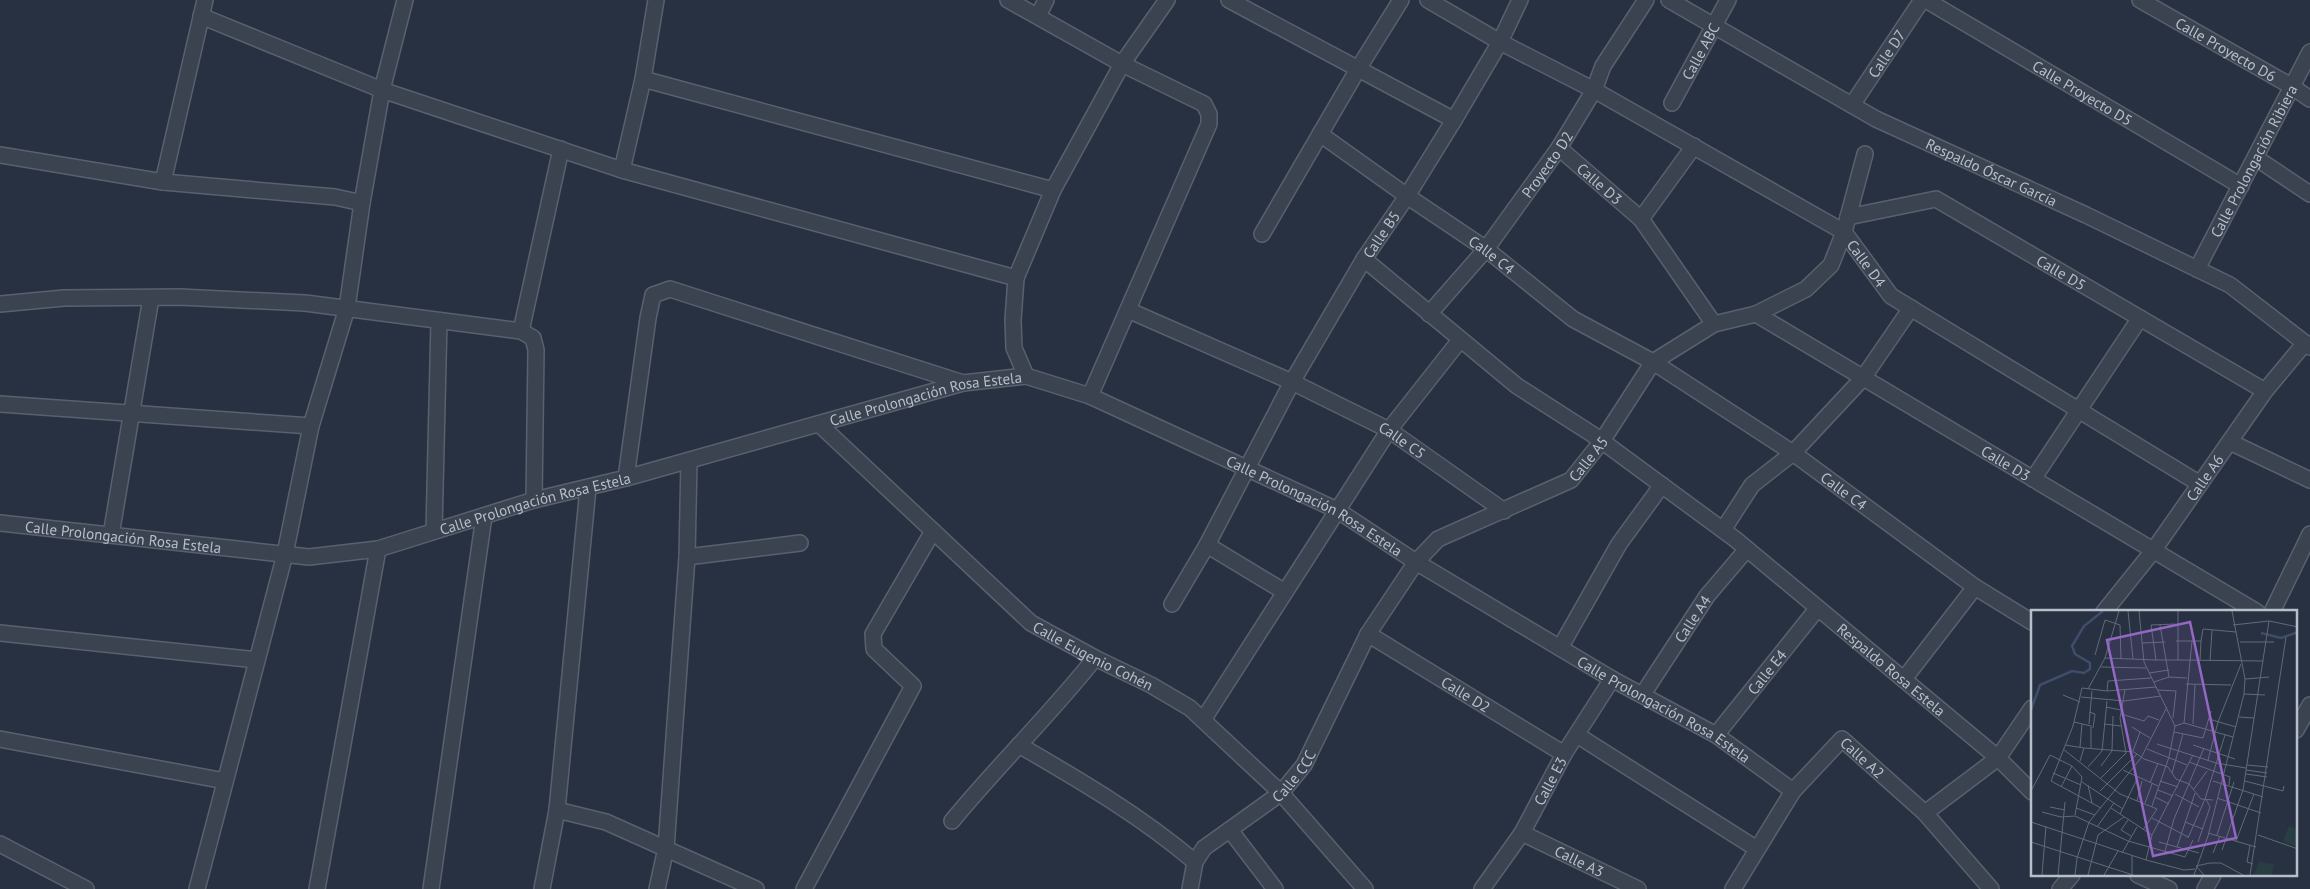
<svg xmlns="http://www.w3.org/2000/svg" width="2310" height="889" viewBox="0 0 2310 889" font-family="'PT Sans',sans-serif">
	<rect width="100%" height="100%" fill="#273141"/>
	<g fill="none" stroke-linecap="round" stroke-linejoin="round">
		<g stroke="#59616e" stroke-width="18">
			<g id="street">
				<path d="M1008 0 1122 64 1204 104 1209 114V124L1090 396"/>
				<path d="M1229 0 1454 120"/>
				<path id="s1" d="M1428 0 1500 42 1594 90 1844 232 1891 296 2200 484"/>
				<path id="s2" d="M1669 0 1876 119 2086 215 2230 285 2310 347"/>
				<path id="s3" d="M1926 0 2241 186"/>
				<path id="s4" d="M2140 0 2291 86 2310 99"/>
				<path d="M201 16 382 90 622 170 1016 278"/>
				<path d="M1038 16 1046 0"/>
				<path d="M643 79 1053 190"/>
				<path id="s5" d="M1672 103 1728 0"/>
				<path id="s6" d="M1852 105 1922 0"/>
				<path id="s7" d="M1320 134 1407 196 1486 249 1573 319 1653 362 1793 453 1975 587 2032 622"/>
				<path id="s8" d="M1559 148 1641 219 1714 324"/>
				<path d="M0 155 163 182 335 197 362 203 347 308 311 426 0 404"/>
				<path d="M2256 158 2310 194"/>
				<path d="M622 170 643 79 656 0"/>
				<path d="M163 182 205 0"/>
				<path d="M362 203 382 90 405 0"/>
				<path id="s9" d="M1848 217 1936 199 2265 391"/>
				<path d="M1641 219 1694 146"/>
				<path d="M1262 234 1358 69 1401 0"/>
				<path id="s10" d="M1364 259 1517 386 1595 436 1735 539 1998 758 2032 792"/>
				<path id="s11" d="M2197 269 2310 52"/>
				<path d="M0 304 64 298 180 297 305 303 521 331 533 338 536 350 534 500"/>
				<path id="s12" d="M1128 310 1292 382 1389 430 1504 511"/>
				<path id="s13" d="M1429 314 1486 249 1559 148 1594 90 1603 66 1646 0"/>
				<path id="s14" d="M1756 314 2257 612"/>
				<path d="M521 331 561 149"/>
				<path d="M1026 376 1014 348 1013 320 1016 278 1053 190 1122 64 1167 0"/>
				<path id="s15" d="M819 424 1031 623 1095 658 1151 685 1190 708 1281 793 1365 889"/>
				<path d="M2230 442 2310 480"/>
				<path d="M626 478 648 318 653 295 670 289 963 383"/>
				<path d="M2033 479 2140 318"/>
				<path id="s16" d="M0 523 309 557 378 549 534 500 626 478 963 383 1026 376 1090 396 1337 510 1416 562 1612 679 1716 735 1793 791"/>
				<path d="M1723 530 1752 485 1793 453 1863 378 1911 308"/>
				<path d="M434 531 439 321"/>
				<path d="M111 535 151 298"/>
				<path d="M1207 545 1285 592"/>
				<path d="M687 557 800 543"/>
				<path id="s17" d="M1172 604 1207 545 1292 382 1364 259 1407 196 1454 120 1500 42 1520 0"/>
				<path id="s18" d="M2104 612 2153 551 2265 391 2305 343"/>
				<path d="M2272 612 2310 534"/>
				<path d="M0 633 257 660"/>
				<path id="s19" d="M1368 634 1564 754"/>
				<path d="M1560 648 1619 544 1662 485"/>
				<path d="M1904 679 1975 587"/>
				<path id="s20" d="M1643 694 1707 596 1747 549"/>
				<path d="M1203 720 1389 430 1460 340"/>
				<path d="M2296 730 2310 705"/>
				<path d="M1577 735 1757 849"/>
				<path id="s21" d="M1716 735 1817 609"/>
				<path d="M0 739 225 781"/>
				<path d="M1019 745C1081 781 1141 816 1195 862"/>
				<path d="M557 810 606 822 756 889"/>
				<path d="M1925 813 1998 758 2032 708"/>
				<path d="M952 821C998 765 1050 715 1095 658"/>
				<path d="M1230 830 1275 889"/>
				<path id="s22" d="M1522 833 1638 889"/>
				<path d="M0 844 86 889"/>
				<path d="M2138 875 2169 889"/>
				<path d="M197 889 285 554 311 426"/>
				<path d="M317 889 378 549"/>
				<path d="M431 889 484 516"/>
				<path d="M542 889 557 810 588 488"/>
				<path d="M657 889 666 848 687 557 689 461"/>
				<path d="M804 889 913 686 874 649 873 634 933 531"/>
				<path id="s23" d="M1190 889 1195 862 1204 848 1281 793 1304 765 1368 634 1416 562 1438 539 1571 480 1602 441 1653 362 1714 324 1756 314 1806 289 1831 265 1844 232 1865 154"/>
				<path id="s24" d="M1482 889 1522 833 1564 754 1612 679"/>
				<path id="s25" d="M1733 889 1793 791 1842 739 1925 813 1991 889"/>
				<path d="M2060 889 2072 875"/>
				<path d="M2205 889 2213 875"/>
			</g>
		</g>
		<use href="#street" stroke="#3b4351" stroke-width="15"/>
	</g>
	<g text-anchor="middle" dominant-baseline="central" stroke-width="4.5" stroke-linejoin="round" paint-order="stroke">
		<g font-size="15" fill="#b8bfcb" stroke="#202836">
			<text stroke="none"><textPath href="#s4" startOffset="99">Calle Proyecto D6</textPath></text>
			<text stroke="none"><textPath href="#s5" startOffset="59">Calle ABC</textPath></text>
			<text stroke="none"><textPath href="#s6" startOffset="62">Calle D7</textPath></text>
			<text stroke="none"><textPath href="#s3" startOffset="182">Calle Proyecto D5</textPath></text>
			<text stroke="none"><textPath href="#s11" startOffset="122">Calle Prolongación Ribiera</textPath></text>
			<text stroke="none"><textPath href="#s13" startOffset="191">Proyecto D2</textPath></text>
			<text stroke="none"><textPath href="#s2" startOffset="366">Respaldo Óscar García</textPath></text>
			<text stroke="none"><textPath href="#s8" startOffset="54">Calle D3</textPath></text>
			<text stroke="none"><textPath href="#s17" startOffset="425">Calle B5</textPath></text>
			<text stroke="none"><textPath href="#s7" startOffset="210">Calle C4</textPath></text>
			<text stroke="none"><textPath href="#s1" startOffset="515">Calle D4</textPath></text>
			<text stroke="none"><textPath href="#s9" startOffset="235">Calle D5</textPath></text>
			<text stroke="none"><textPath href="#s16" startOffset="949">Calle Prolongación Rosa Estela</textPath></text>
			<text stroke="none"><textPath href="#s12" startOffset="304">Calle C5</textPath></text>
			<text stroke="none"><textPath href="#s23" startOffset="612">Calle A5</textPath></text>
			<text stroke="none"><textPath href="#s14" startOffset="291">Calle D3</textPath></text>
			<text stroke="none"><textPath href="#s18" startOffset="168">Calle A6</textPath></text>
			<text stroke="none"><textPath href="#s7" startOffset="635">Calle C4</textPath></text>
			<text stroke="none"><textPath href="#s16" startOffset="544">Calle Prolongación Rosa Estela</textPath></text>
			<text stroke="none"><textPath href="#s16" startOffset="1369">Calle Prolongación Rosa Estela</textPath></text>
			<text stroke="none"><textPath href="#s16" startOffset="124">Calle Prolongación Rosa Estela</textPath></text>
			<text stroke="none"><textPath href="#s20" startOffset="90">Calle A4</textPath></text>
			<text stroke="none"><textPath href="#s15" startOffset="361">Calle Eugenio Cohén</textPath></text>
			<text stroke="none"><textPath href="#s10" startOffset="669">Respaldo Rosa Estela</textPath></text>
			<text stroke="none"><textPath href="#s21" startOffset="81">Calle E4</textPath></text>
			<text stroke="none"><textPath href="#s19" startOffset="115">Calle D2</textPath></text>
			<text stroke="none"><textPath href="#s16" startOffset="1774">Calle Prolongación Rosa Estela</textPath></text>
			<text stroke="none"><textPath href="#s25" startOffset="214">Calle A2</textPath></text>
			<text stroke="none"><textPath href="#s23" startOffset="160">Calle CCC</textPath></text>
			<text stroke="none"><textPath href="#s24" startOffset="128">Calle E3</textPath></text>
			<text stroke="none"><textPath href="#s22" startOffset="64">Calle A3</textPath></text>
		</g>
	</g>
	<g transform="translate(2031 610)">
		<rect width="266" height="266" fill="#273141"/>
		<path d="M258 216 266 219V237L252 231ZM228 252 243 254 241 265H223Z" fill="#293e42"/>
		<path fill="none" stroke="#3e4d69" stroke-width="2.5" d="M230 23 250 28 267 22M0 100 9 75 41 61 53 63 59 59V53L44 44 41 36 53 16 72 1"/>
		<path fill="none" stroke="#616a78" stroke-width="1" d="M97 1 102 49M108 1 113 52 144 116 138 147 121 196M144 14 120 15 125 50H147V1M202 15 238 11 267 17M145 31H170L169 50M170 31 172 19 205 22M209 32H243M111 33 134 32M64 45 74 10 89 15 90 49M74 48 125 50M147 50 232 51M179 51 181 20M70 57 115 58M118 63 138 60M138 67 156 68M214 69 238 67M123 72 138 67 129 15M155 74 200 75M57 79 74 48 88 1M127 80 145 81 142 108M76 81 77 71 120 68M213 84 234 85M32 85 49 92M50 87 93 91 130 86M75 97 90 100M58 102 64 104 62 118M90 104 113 111 117 106 128 110M208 107 223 108M178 109 205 117M43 112 60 116V139M153 113 161 31M58 114 61 81M73 114 90 116M162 114 164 74M144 116 153 113 202 127M101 117 119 128M143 122 172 128 180 101M126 134 185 153 215 158M34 135 53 138 49 151M162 135 204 149M49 137 51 114M53 138 103 142 113 149 137 157 145 169 158 174 170 189 182 190M32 139 89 184 126 199 112 220M116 139 156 155M102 141 109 122M177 150 187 112 210 54M158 152 199 167 198 175M216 155 237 157M41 156 51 167 44 205M70 156 81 141 82 106M57 157 71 141 76 91M92 160 127 176M215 160 236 163M22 163 50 175M141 163 152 124M215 164 236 167M70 168 95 143 89 108 94 80M129 171 147 177M182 171 232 187M214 171 252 181 253 176M51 172 92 199M119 173 127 153M57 175 61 193M163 179 176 161M127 180 142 186M0 181 19 145 41 156 30 177M69 181 106 144M144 184 168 197M124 187 138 194M186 188 230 203M106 191 111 171M114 193 121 174M19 197 34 200M45 198 64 205M70 198 20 171 42 116 51 78 76 81 125 77M80 198 121 225M11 202 30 207 44 206 97 231 154 247 162 230M89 204 106 169M121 208 157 227M97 210 90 220 100 226M0 212 115 250 153 260 164 259M154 212 172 219M66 217 83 193M177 223 225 237M186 225 203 172M227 225 267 239M157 228 174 189 194 125M205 231 223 184M0 232 102 265M128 232 168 243M167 232 179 197 175 189M219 235 216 252 222 254M146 237 164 183M191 240 212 180 238 11M134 241 143 209 173 138M91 243 106 217M182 243 189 226M101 246V265M115 250 121 225 162 145M11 265 15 216M27 265 34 192M44 265 46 248 58 212 110 148 136 97M57 265 67 225 93 207M73 265 87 241M163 265 177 226 213 84 214 69 201 1M173 265 165 256 179 253H190L212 265M219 265 255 27"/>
		<path fill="#9367c4" fill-opacity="0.15" stroke="#9367c4" stroke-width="2.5" d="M159 12 205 228 122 246 76 30Z"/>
		<rect width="266" height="266" fill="none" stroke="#b8bfcb" stroke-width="2.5"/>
	</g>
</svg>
